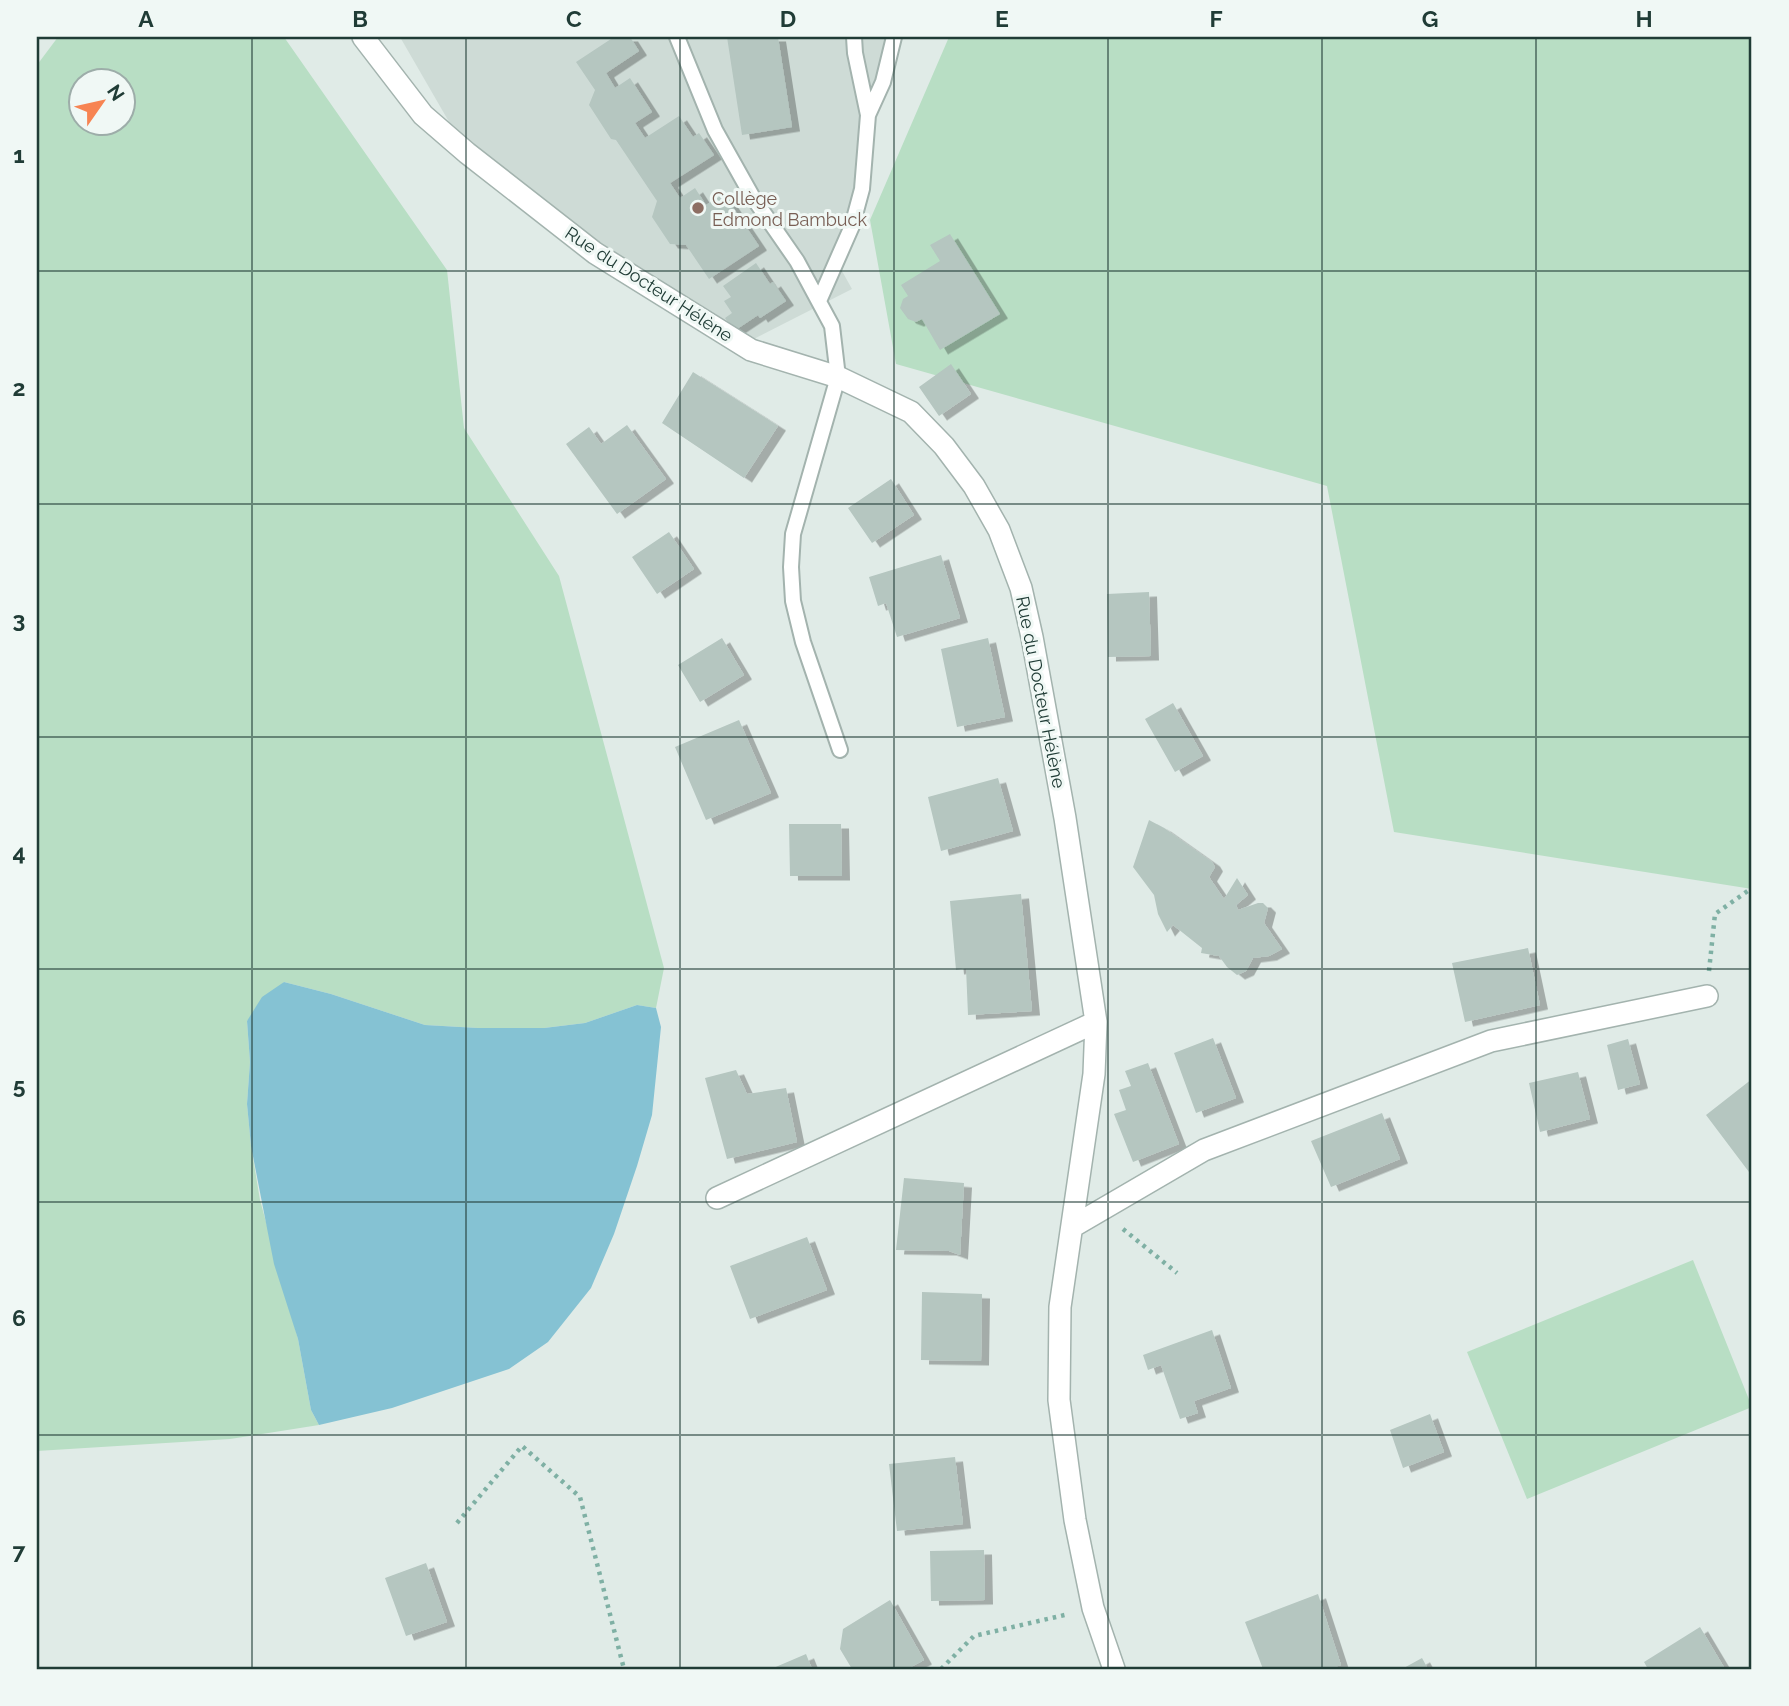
<svg xmlns="http://www.w3.org/2000/svg" width="1789" height="1706" viewBox="0 0 1789 1706" font-family="Raleway,sans-serif">
	<defs>
		<filter id="shadow"><feDropShadow dx="8" dy="4.5" stdDeviation="0" flood-color="#0004"/></filter>
	</defs>
	<rect width="100%" height="100%" fill="#e0ebe7"/>
	<path fill="#cedbd6" d="M400 37H887L837 262 852 289 748 342 467 153Z"/>
	<path fill="#b8dec4" fill-rule="evenodd" d="M58 37H284L447 270 464 428 559 576 664 968 656 1008 637 1005 585 1023 544 1028H478L425 1025 331 994 284 982 247 1021 250 1062 247 1104 251 1146 260 1200 298 1339 311 1410 319 1425 230 1439 37 1451V65ZM80 80H122V122H80Z
		M949 37H1752V889L1394 832 1327 486 896 364 870 220Z
		M1693 1260 1752 1407 1527 1499 1467 1352Z"/>
	<path fill="#85c2d3" d="M284 982 331 994 425 1025 478 1028H544L585 1023 637 1005 656 1008 661 1027 652 1115 637 1166 614 1234 591 1288 548 1342 509 1369 392 1408 319 1425 311 1410 298 1339 274 1264 251 1146 247 1104 250 1062 247 1021 262 997Z"/>
	<path fill="#b5c6c0" filter="url(#shadow)" d="M614 37H630L639 51 606 73 615 88 630 78 652 112 635 123 645 138 679 116 693 137 699 133 714 155 670 183 680 198 695 188 706 205 724 194 759 246 709 279 686 245 670 244 652 217 657 201 616 140 611 139 589 105 595 90 576 62Z
		M727 37H778L792 127 742 135Z
		M950 234 1000 314 940 350 922 319 916 322 908 319 900 308 903 299 908 296 901 285 940 261 930 245Z
		M756 263 770 284 773 282 786 301 760 318 758 315 734 331 725 318 732 313 724 301 731 297 723 286Z
		M951 364 971 394 939 416 919 387Z
		M693 372 778 426 744 478 662 423Z
		M627 425 666 479 617 514 566 444 589 427 601 444Z
		M891 479 914 515 872 543 848 508Z
		M669 532 694 569 657 594 632 557Z
		M941 555 960 618 897 637 886 603 878 606 869 577Z
		M1149 592 1151 656 1108 657 1107 594Z
		M722 638 744 675 700 702 678 665Z
		M988 638 1005 717 957 727 941 649Z
		M1173 703 1203 756 1175 772 1145 719Z
		M739 720 771 793 706 820 675 747Z
		M998 778 1013 831 941 851 928 797Z
		M1149 820 1164 828 1212 862 1215 867 1209 877 1224 899 1237 878 1248 895 1236 905 1238 910 1258 903H1263L1268 908 1264 923 1282 949 1269 956 1253 958 1246 971 1237 975 1227 967 1219 956 1201 953 1202 948 1173 925 1167 932 1158 914 1154 895 1133 867Z
		M789 824H841L842 876H790Z
		M1021 894 1032 1011 968 1015 966 968 956 970 950 901Z
		M1528 948 1540 1005 1465 1022 1452 963Z
		M1213 1038 1236 1098 1196 1113 1174 1053Z
		M1628 1039 1640 1084 1618 1090 1607 1045Z
		M1148 1063 1179 1144 1133 1162 1114 1114 1126 1110 1119 1090 1131 1086 1125 1071Z
		M736 1070 747 1094 786 1088 797 1142 727 1159 705 1078Z
		M1578 1072 1590 1119 1540 1132 1529 1083Z
		M1752 1079V1176L1706 1115Z
		M1382 1113 1400 1159 1331 1187 1311 1141Z
		M904 1178 964 1183 960 1255 949 1251 896 1250Z
		M807 1237 827 1290 750 1319 730 1266Z
		M922 1292 982 1294 981 1361 921 1360Z
		M1212 1330 1231 1388 1194 1401 1198 1413 1180 1419 1161 1365 1148 1370 1143 1355Z
		M1430 1414 1444 1452 1403 1468 1390 1430Z
		M955 1457 963 1524 897 1531 889 1464Z
		M984 1550 985 1600 931 1601 930 1551Z
		M426 1563 447 1622 406 1636 385 1578Z
		M1318 1594 1341 1665 1328 1669H1263L1245 1622Z
		M890 1600 924 1660 907 1669H852L840 1649 843 1629Z
		M1700 1627 1725 1669H1648L1644 1662Z
		M806 1654 812 1669H771Z
		M1422 1658 1428 1669H1402Z"/>
	<g fill="none" stroke-linecap="round" stroke-linejoin="round">
		<g stroke="#a3b3ae" stroke-width="18">
			<path id="lane" d="M677 37 715 130 752 196 797 261 832 326 838 377 793 534 791 567 793 601 803 642 840 750
				M868 115 883 82 894 37
				M819 301 852 226 862 189 868 115 855 53 854 37"/>
		</g>
		<g stroke="#a3b3ae" stroke-width="24">
			<path id="street" d="M363 37 423 115 467 153 595 253 751 350 838 377 911 412 944 446 974 486 999 530 1021 588 1032 637 1065 818 1096 1022 1094 1074 1060 1307 1059 1400 1075 1520 1093 1608 1114 1669
				M717 1198 1096 1022
				M1072 1227 1204 1150 1491 1041 1707 996"/>
		</g>
		<path stroke="#7fb0a4" stroke-width="4.5" stroke-dasharray="3.5 5" stroke-linecap="butt" d="M1709 971 1715 914 1752 888
			M1123 1229 1177 1273
			M457 1523 522 1446 580 1497 624 1669
			M941 1669 974 1636 1069 1614"/>
		<use href="#lane" stroke="#fff" stroke-width="14"/>
		<use href="#street" stroke="#fff" stroke-width="21"/>
	</g>
	<path fill="none" stroke="#203c36" stroke-width="2" stroke-opacity="0.55" d="M252 37V1669M466 37V1669M680 37V1669M894 37V1669M1108 37V1669M1322 37V1669M1536 37V1669M37 271H1752M37 504H1752M37 737H1752M37 969H1752M37 1202H1752M37 1435H1752"/>
	<circle fill="#8d6e63" stroke="#f0f8f5" stroke-width="2.5" cx="698" cy="208" r="7"/>
	<g text-anchor="middle" dominant-baseline="central" stroke-width="6" stroke-linejoin="round" paint-order="stroke">
		<g font-size="18" fill="#785e54" stroke="#f0f8f5" text-anchor="start">
			<text x="712" y="198">Collège<tspan x="712" dy="21">Edmond Bambuck</tspan></text>
		</g>
		<g font-size="18" fill="#203c36" stroke="#f0f8f5">
			<text transform="translate(649 284) rotate(33)">Rue du Docteur Hélène</text>
			<text transform="translate(1041 692) rotate(79)">Rue du Docteur Hélène</text>
		</g>
	</g>
	<rect width="1789" height="1706" fill="none" stroke="#f0f8f5" stroke-width="77"/>
	<g transform="translate(102 102) rotate(56)"><circle r="33" fill="#f0f8f5" stroke="#9dada9" stroke-width="2"/>
	<path d="M0-5L12 26L0 18L-12 26Z" fill="#f78452"/>
	<text y="-10" font-size="19" font-weight="bold" text-anchor="middle" fill="#203c36">N</text>
	</g>
	<rect x="38" y="38" width="1712" height="1630" fill="none" stroke="#203c36" stroke-width="2.5"/>
	<g font-size="23" text-anchor="middle" font-weight="bold" fill="#203c36">
		<text x="146" y="27">A</text>
		<text x="360" y="27">B</text>
		<text x="574" y="27">C</text>
		<text x="788" y="27">D</text>
		<text x="1002" y="27">E</text>
		<text x="1216" y="27">F</text>
		<text x="1430" y="27">G</text>
		<text x="1644" y="27">H</text>
		<text x="19" y="163">1</text>
		<text x="19" y="396">2</text>
		<text x="19" y="628">3</text>
		<text x="19" y="861">4</text>
		<text x="19" y="1094">5</text>
		<text x="19" y="1326">6</text>
		<text x="19" y="1559">7</text>
	</g>
</svg>
